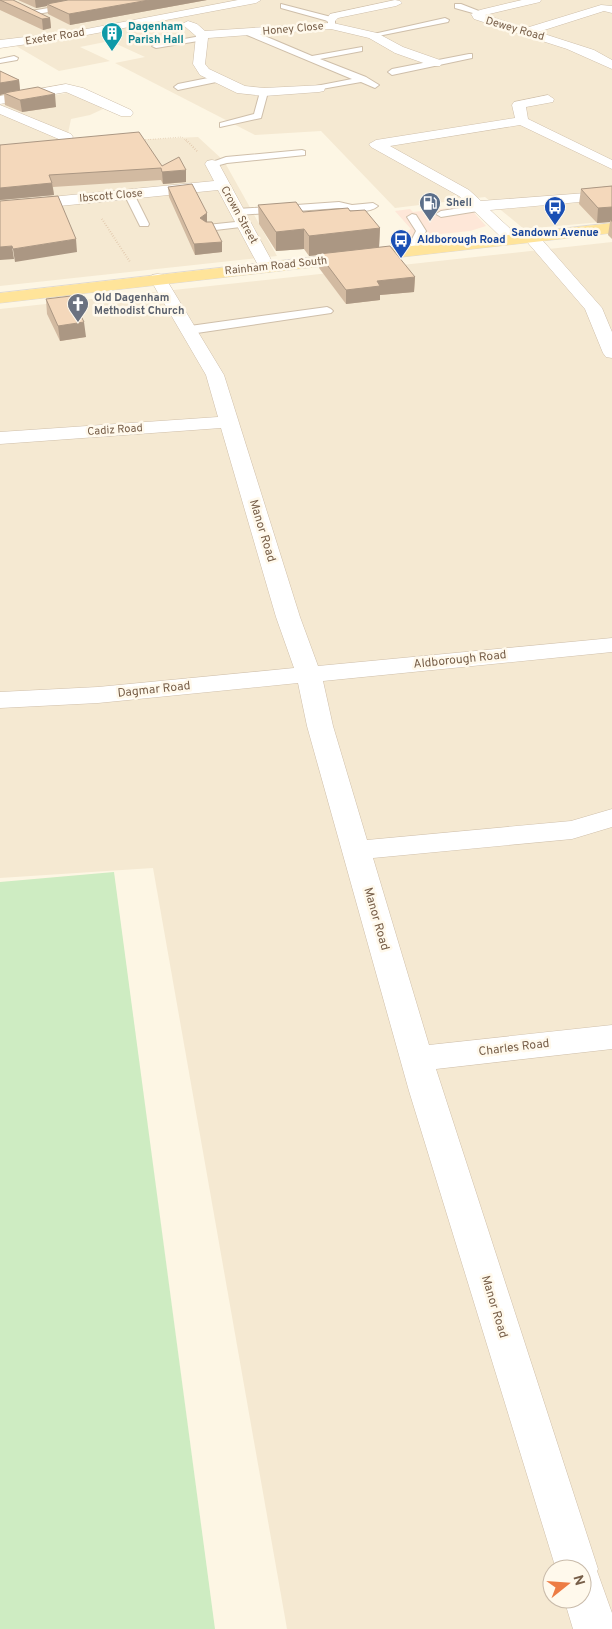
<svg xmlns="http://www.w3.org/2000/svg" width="612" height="1629" viewBox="0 0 612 1629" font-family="Overpass,sans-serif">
	<rect width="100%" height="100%" fill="#fdf6e4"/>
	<path fill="#f5e9d2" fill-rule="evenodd" d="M0 0H612V221L524 229 485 197 395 208 321 131 255 135 115 63 145 57 110 41 80 47 110 61 59 71 16 46 0 47Z
		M84 90 103 109 90 115 71 119 66 143 198 137 224 161 277 256 0 286V105Z
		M612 242V1629H287L153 868 0 878V309ZM552 1569H582V1599H552Z"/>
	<path fill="#fee7d8" d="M468 206 486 226 470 231 392 239 411 229 395 211 410 209 413 212Z"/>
	<path fill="#ceecc2" d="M114 872 215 1629H0V882Z"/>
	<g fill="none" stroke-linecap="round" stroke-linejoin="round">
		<g stroke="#cfbfaa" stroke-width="2">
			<path id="service" d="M95 0H112L108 2 31 15 27 13 31 11Z
				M281 4 335 18V26L328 28V21L281 8Z
				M455 4H461L484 13 480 15 455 8Z
				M445 18 449 20 448 22 373 37 369 35Z
				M247 31H253L312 56 362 47V51L320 59 366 77 379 85 375 88 361 82 316 90V86L352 79 247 35Z
				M201 36H204V40L156 48 152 46 156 44Z
				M469 54H472V58L392 75 388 72 392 69Z
				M14 56 18 58 17 60 0 63V59Z
				M218 76 221 77V81L178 90 174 87 178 84Z
				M264 89 268 92 261 118 220 127V123L254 114 260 92Z
				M302 150 305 151V155L227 163 212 167 207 164 226 157Z
				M129 191 134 194 149 224 148 226H140L124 194Z
				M339 202 352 205 373 203 378 206C369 214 351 211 339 208L238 215 233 212 238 209Z
				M480 205 485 208 484 210 441 217 436 214 441 211Z
				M412 214 416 215 426 231 416 251 411 254 406 251 416 231 407 217Z
				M245 221 250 224 249 226 207 231 202 228 207 225Z
				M327 307 331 309 333 311 331 313 190 334 184 330 190 326Z"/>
		</g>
		<g stroke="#cfbfaa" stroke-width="1">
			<path id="minor" d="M238 0H261L256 3 76 37 0 48V40L76 31Z
				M395 0 400 1 402 3 396 6 338 18 333 23 377 33 403 47 440 60 442 63 440 66H432L395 53 369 38 331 29 208 38 205 64 209 69 245 86 264 88 324 85 325 88 324 91 319 92 264 96 237 93 200 75 193 64 196 36 182 24 188 21 197 24 205 31 329 23 326 20 330 14Z
				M522 0H541L540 2 485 15 526 28 601 5 612 6V13L604 11 538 32 594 50 612 60V69L567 49 474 19 471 14 480 10Z
				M66 84 83 88 131 110 133 113 131 116H121L66 92 0 104V96Z
				M548 95 554 99 553 102 526 107 528 119 612 160V169L520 125 390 146 469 190 481 201 612 191V199L490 210 517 235 519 238 517 241H505L459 196 371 147 369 144 376 140 515 118 512 105 514 102Z
				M0 105 71 134 73 137 71 140H61L0 114Z
				M212 160 217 161 219 164 275 267 273 270H261L259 267 218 190 0 212V202L214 181 205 164 207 161Z
				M530 231 536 233 602 308 612 332V358L606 357 603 353 585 309 522 236 524 233Z
				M158 274 164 275 166 279 224 375 300 617 318 666 612 638V652L323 681 333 726 367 840 571 821 612 809V827L572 839 373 858 429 1045 612 1025V1049L436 1069 598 1569 597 1571 612 1613V1629H573L564 1599H582V1569H556L409 1091 307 726 298 683 98 703 0 708V692L98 687 294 668 276 617 221 428 0 444V432L218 417 206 375 150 279 152 275Z"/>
		</g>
		<g stroke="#ded8d3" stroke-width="1">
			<path id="primary" d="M612 223V233L0 303V293Z"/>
		</g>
		<path stroke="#d9bb9e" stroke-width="1" stroke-dasharray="0.5 2" stroke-linecap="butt" d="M143 140 182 137 187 142"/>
		<path stroke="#d9bb9e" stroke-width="2" stroke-dasharray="0.5 2" stroke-linecap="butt" d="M186 140 197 151
			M102 219 130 262"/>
		<use href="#service" fill="#fff" fill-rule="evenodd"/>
		<use href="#minor" fill="#fff" fill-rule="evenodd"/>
		<use href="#primary" fill="#ffe49a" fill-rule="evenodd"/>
	</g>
	<path fill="#d2baa1" d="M0 0 50 18 51 28 43 30 0 10Z
		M18 0H207L70 25 48 14 47 6 36 8Z
		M0 71 19 80 20 90 56 107 22 112 5 105 4 94 0 95Z
		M0 145 162 166 186 182 163 184 161 180 53 187 54 195 0 200Z
		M612 186V239L608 235 610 222 597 223 579 204 581 189Z
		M168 187 207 213V222L222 242V252L195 255 169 197Z
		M258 205 303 212 380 228 379 247 415 277 414 292 380 295V300L346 304 319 268V255L309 256 304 249 276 251 259 224Z
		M46 299 86 337 60 341 47 314Z"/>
	<path fill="#ab9783" d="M35 0H84L47 4V6L36 8Z
		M149 0H207L70 25 69 14Z
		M50 18 51 28 43 30 42 19Z
		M19 80 20 90 4 93V94L0 95V83Z
		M55 94 56 107 22 112 20 100Z
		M186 170V182L163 184 162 172Z
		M52 183 54 195 0 200V188Z
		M612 207V222L610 220V222L597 223 598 208Z
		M207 213V223L200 218Z
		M380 228 379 248 309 256V236Z
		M304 229V249L276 251V232Z
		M76 239 77 252 15 262 13 249Z
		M222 242V252L195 255 194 244Z
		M12 246 14 259 0 260V247Z
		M415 277 414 292 380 295V300L346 304V290L377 281Z
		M84 322 86 337 60 341 58 326Z"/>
	<path fill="#f4d8bb" stroke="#ab9783" d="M0 0H13L50 18 42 19Z
		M68 0H149L69 14 47 4Z
		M0 71 19 80 0 83Z
		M38 87 55 94 20 100 4 93Z
		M139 132 162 166 179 157 186 170 162 172 161 168 49 175 52 183 0 188V145Z
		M192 184 207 213 200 218 206 222H212L222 242 194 244 168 187Z
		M612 186V207L598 208 581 189Z
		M58 196 76 239 13 249 12 246 0 247V201Z
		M296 202 303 212 348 208 350 211 365 210 380 228 309 236 304 229 276 232 258 205Z
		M390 246 415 277 377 281 380 286 346 290 319 254Z
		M71 296 84 322 58 326 46 299Z"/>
	<defs>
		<g id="building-pin" transform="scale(1.125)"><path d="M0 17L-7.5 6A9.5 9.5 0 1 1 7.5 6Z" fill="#0f9aa8" stroke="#fff9ec"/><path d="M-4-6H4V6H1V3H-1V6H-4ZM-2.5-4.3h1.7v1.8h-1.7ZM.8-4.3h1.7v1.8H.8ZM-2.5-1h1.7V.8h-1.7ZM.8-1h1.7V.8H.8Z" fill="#fff"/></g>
		<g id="fuel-pin" transform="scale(1.125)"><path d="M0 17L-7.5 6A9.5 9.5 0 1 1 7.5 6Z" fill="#5c6f8a" stroke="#fff9ec"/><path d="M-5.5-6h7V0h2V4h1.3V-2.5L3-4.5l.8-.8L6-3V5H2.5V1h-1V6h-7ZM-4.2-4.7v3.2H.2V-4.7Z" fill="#fff"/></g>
		<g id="bus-pin" transform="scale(1.125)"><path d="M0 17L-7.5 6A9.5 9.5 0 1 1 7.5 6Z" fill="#1a4fb4" stroke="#fff9ec"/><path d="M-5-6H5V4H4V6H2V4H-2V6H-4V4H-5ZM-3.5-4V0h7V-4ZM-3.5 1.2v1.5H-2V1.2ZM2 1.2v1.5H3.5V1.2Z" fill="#fff"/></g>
		<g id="church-pin" transform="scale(1.125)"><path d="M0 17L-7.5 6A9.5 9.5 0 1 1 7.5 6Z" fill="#6b7280" stroke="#fff9ec"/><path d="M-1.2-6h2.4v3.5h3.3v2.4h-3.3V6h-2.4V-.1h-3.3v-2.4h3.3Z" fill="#fff"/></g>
	</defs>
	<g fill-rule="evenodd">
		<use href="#building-pin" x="112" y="33"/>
		<use href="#fuel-pin" x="430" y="203"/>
		<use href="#bus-pin" x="555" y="207"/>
		<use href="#bus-pin" x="401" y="240"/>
		<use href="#church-pin" x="78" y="304"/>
	</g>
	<g text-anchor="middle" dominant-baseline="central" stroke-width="5" stroke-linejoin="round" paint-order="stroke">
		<g font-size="11" font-weight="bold" fill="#0d838f" stroke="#fff9ec" text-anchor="start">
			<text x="128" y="27">Dagenham<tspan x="128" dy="13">Parish Hall</tspan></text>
		</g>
		<g font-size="11" fill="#775e48" stroke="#fff9ec">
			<text transform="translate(293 29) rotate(-5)">Honey Close</text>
			<text transform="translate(515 29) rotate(16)">Dewey Road</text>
			<text transform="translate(55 37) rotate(-9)">Exeter Road</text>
			<text transform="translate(111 196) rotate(-5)">Ibscott Close</text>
			<text transform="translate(239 215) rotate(61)">Crown Street</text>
			<text transform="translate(276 266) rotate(-6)">Rainham Road South</text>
			<text transform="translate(115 430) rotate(-4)">Cadiz Road</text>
		</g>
		<g font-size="11" font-weight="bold" fill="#4e5e75" stroke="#fff9ec" text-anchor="start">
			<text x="446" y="203">Shell</text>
		</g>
		<g font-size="11" font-weight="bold" fill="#164399" stroke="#fff9ec">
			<text x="555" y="233">Sandown Avenue</text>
			<text x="417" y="240" text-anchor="start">Aldborough Road</text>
		</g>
		<g font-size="11" font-weight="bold" fill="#5b616d" stroke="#fff9ec" text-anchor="start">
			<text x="94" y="298">Old Dagenham<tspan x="94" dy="13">Methodist Church</tspan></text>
		</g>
		<g font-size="12" fill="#775e48" stroke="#fff9ec">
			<text transform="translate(262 531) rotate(73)">Manor Road</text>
			<text transform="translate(460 660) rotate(-6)">Aldborough Road</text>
			<text transform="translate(154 690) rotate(-6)">Dagmar Road</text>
			<text transform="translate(376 919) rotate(74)">Manor Road</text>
			<text transform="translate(514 1048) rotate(-7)">Charles Road</text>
			<text transform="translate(494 1307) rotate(73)">Manor Road</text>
		</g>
	</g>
	<g transform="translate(567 1584) rotate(73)"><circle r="24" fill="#fff9ec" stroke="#c9bbaa"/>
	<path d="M0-4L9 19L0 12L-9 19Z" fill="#ed7c44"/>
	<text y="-8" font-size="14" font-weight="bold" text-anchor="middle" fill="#775e48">N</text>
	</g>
</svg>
